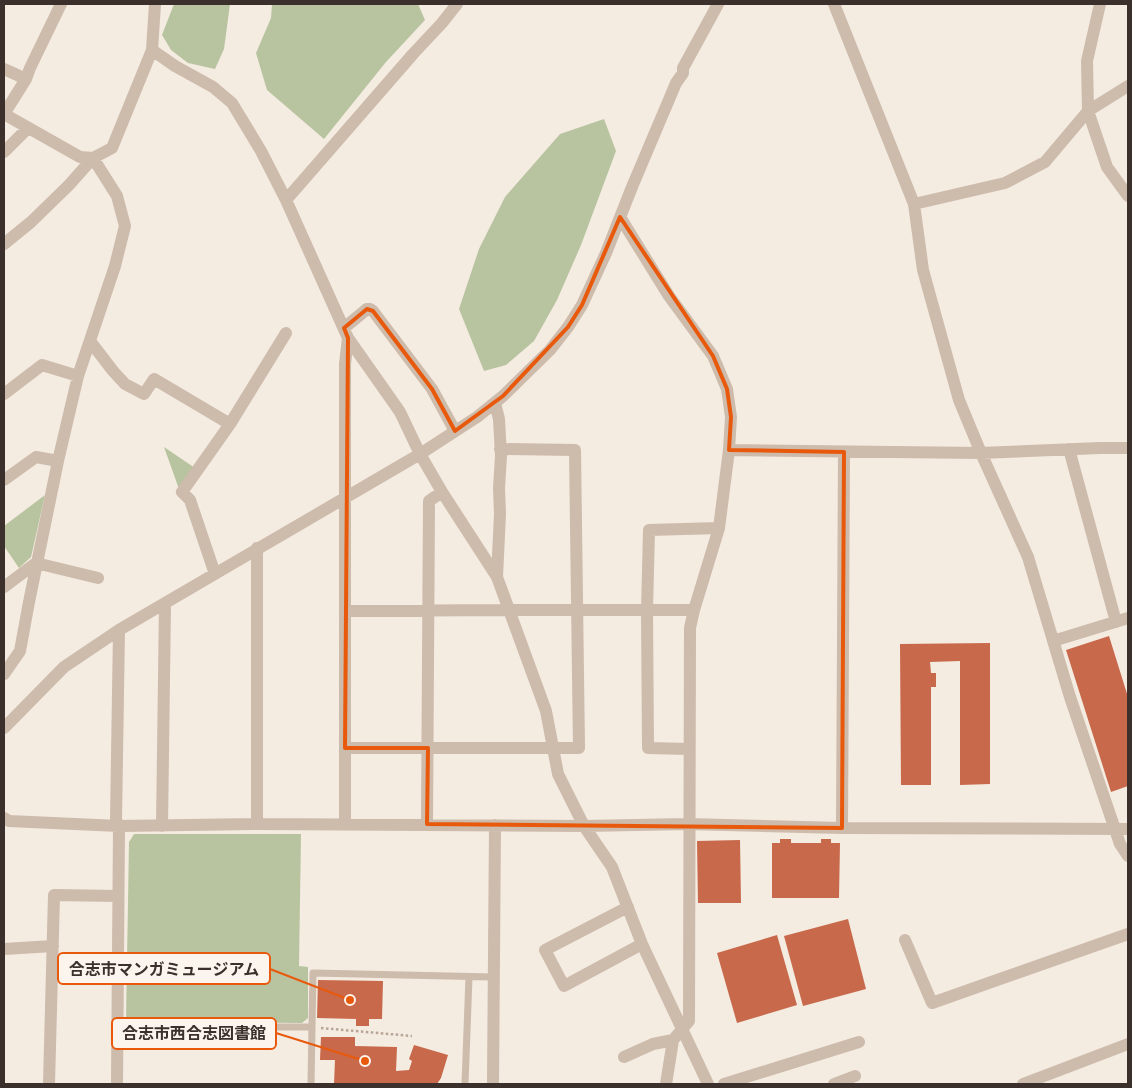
<svg xmlns="http://www.w3.org/2000/svg" width="1132" height="1088" viewBox="0 0 1132 1088" font-family="Quicksand,'Noto Sans JP',sans-serif">
	<rect width="100%" height="100%" fill="#f4ebe1"/>
	<path fill="#b8c4a0" d="M174 4H230L224 49 215 69 188 63 171 50 162 35Z
		M272 4H418L425 20 386 62 324 139 267 90 256 53 271 18Z
		M604 119 616 151 581 245 557 300 534 341 506 365 484 371 459 309 479 249 505 197 560 134Z
		M164 447 195 468 179 489Z
		M45 495 31 557 19 568 4 546V526Z
		M134 834H301L299 966 308 967V1018L302 1023 126 1021 129 842Z"/>
	<path fill="#c8694b" d="M1109 636 1128 697V786L1111 792 1066 650Z
		M990 643V784L960 785V661L930 662 931 673H936V687H931V785H901L900 644Z
		M780 839H791V843H821V839H831V843H840L839 898H772V843H780Z
		M740 840 741 903H698L697 841Z
		M848 919 866 989 803 1006 784 936Z
		M777 935 797 1005 737 1023 717 953Z
		M318 980 383 981 382 1019H369V1026H356V1019L317 1018Z
		M321 1037H355V1046L397 1047 396 1071 409 1070 412 1061 409 1059 414 1045 448 1055 441 1078 437 1084H334L335 1060H320Z"/>
	<g fill="none" stroke-linecap="round" stroke-linejoin="round">
		<path stroke="#b9a596" stroke-width="2.5" stroke-dasharray="2.5 2.5" stroke-linecap="butt" d="M321 1028 412 1036"/>
		<path stroke="#cdbbac" stroke-width="7" d="M118 1027H312L311 1084
			M312 1027 313 973 493 977
			M465 1084 469 977"/>
		<path stroke="#cdbbac" stroke-width="12" d="M834 4 914 204 923 270 959 400 981 453 1028 557 1070 697 1120 844 1128 856
			M1100 4 1087 61 1088 111 1107 167 1128 196
			M152 50 175 66 213 87 232 103 261 151 286 200 348 338 400 412 420 454 442 492 497 577 546 711 558 774 584 826 612 867 642 944 708 1084
			M4 69 26 79
			M4 114 26 79 30 68 61 4
			M4 114 80 157 93 158
			M4 152 28 128
			M286 200 413 54 442 23 457 4
			M914 204 1005 183 1045 162 1088 111 1128 86
			M620 217 669 296 713 356 727 389 731 417 729 450 719 528 694 610 690 628 689 1021 673 1040 666 1084
			M4 244 31 222 69 185 93 158 112 148 152 50 155 4
			M344 328 367 309H370L373 311 432 389 455 431
			M90 341 113 371 125 384 144 394 154 379 230 424
			M4 394 42 365 78 376
			M495 403 499 419 501 456 499 488 500 514 497 577
			M1069 449 1116 622
			M729 450 981 453 1100 448H1128
			M4 480 36 457 58 461
			M215 574 190 500 182 492 230 424 286 333
			M4 587 36 563 98 578
			M345 611 509 610H694
			M1053 641 1128 618
			M4 674 20 651 29 602 58 461 78 376 115 266 125 226 117 196 93 158
			M4 728 64 667 119 630 420 454 477 417 503 396 550 350 568 327 582 305 606 253 632 187 676 83 683 73V68L718 4
			M345 748H579L575 450 500 449
			M689 749 648 748 647 610 649 530 719 528
			M4 818 9 821 119 826 257 824 584 826 688 824 842 828 1128 829
			M257 824V548
			M427 824 429 501 442 492
			M345 825V364L348 338
			M162 826 165 603
			M842 828 844 452
			M628 907 545 950 564 986 642 944
			M905 940 932 1003 1128 934
			M4 949 53 946
			M624 1057 653 1044 673 1040
			M49 1084 54 895 118 896
			M117 1084 119 826 116 820 119 630
			M493 1084 495 825
			M724 1084 859 1042
			M834 1084 855 1076
			M1023 1084 1128 1044"/>
	</g>
	<path fill="none" stroke="#e8590c" stroke-width="4" stroke-linejoin="round" d="M620 217 713 356 727 389 731 417 729 450 844 452 842 828 427 824 428 748H345L348 338 344 328 367 309 373 311 432 389 455 431 503 396 568 327 582 305Z"/>
	<path fill="none" stroke="#e8590c" stroke-width="2" d="M350 1000L270 969M365 1061L276 1033"/>
	<g fill="#e8590c" stroke="#fbf5ee" stroke-width="2">
		<circle cx="350" cy="1000" r="5"/>
		<circle cx="365" cy="1061" r="5"/>
	</g>
	<g fill="#fbf5ee" stroke="#e8590c" stroke-width="2">
		<rect x="58" y="953" width="212" height="31" rx="5"/>
		<rect x="112" y="1018" width="164" height="31" rx="5"/>
	</g>
	<g font-size="16" text-anchor="middle" font-weight="bold" fill="#3b302b">
		<text x="164" y="975">合志市マンガミュージアム</text>
		<text x="194" y="1039">合志市西合志図書館</text>
	</g>
	<rect width="1132" height="1088" fill="none" stroke="#3b302b" stroke-width="10"/>
</svg>
